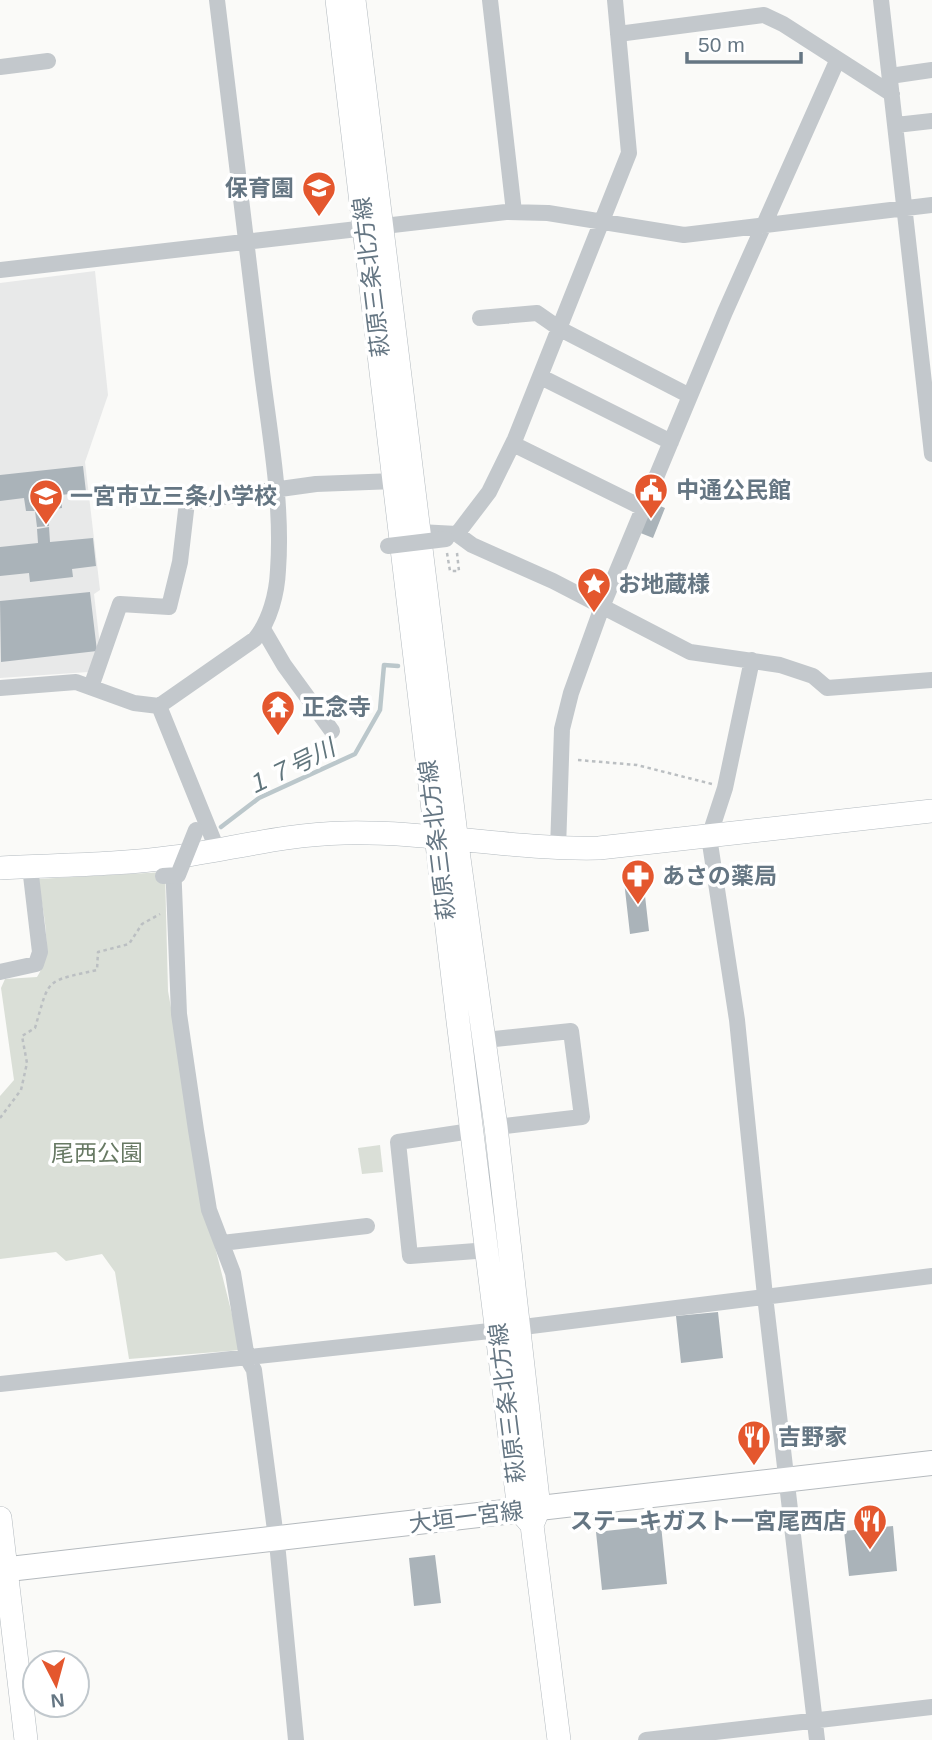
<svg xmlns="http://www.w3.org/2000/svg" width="932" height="1740" viewBox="0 0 932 1740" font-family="Helvetica,'Noto Sans JP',sans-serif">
	<rect width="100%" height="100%" fill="#fafaf8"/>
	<path fill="#e8e9e9" d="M95 271 108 395 85 462 100 590 94 594 103 671 0 678V283Z"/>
	<path fill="#dadfd7" d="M165 872 168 991 211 1231 241 1350 129 1359 115 1272 102 1254 66 1261 56 1252 0 1259V1096L14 1080 1 988 5 979 37 977C55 949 42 911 38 879Z
		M380 1145 383 1172 362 1174 358 1148Z"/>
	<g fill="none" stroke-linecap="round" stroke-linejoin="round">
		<path stroke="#bbc7cb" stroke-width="4.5" d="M221 827 259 798 355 754 380 710 384 665 398 666"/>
	</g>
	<path fill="#aab3b9" d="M83 466 86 492 61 495 62 508 47 510 49 526 37 527 35 511H26L24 498 0 501V475Z
		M650 502 665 508 653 538 638 532Z
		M49 527 50 542 93 538 96 566 72 569 73 577 30 582 29 573 0 576V547L38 543 37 529Z
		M90 592 97 651 1 662 0 601Z
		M643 878 649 931 630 934 624 881Z
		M718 1312 723 1358 681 1363 676 1316Z
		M661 1525 667 1584 602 1590 596 1532Z
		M893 1526 897 1571 849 1576 844 1531Z
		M435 1555 441 1603 414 1606 409 1558Z"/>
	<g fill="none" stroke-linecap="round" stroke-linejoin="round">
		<g stroke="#b3babf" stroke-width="24">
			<path id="secondary" d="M337 0 458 1021 519 1510 532 1525
				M354 0 458 851 496 1127 539 1508 532 1525 559 1740
				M0 868C58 865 118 865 175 857 231 849 287 834 344 833 429 831 514 850 599 848L932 811
				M0 1518 26 1740"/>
		</g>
		<g stroke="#b5babe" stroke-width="26">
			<path id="primary" d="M0 1570 932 1463"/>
		</g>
		<path stroke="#bbbfc2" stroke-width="2.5" stroke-dasharray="3.5 3.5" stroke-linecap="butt" d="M447 553 450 571H459L457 553
			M578 760 637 765 712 784
			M0 1118 21 1090 27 1063 22 1036 35 1028C50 977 44 982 97 970L98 952 129 944 142 924 160 914"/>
		<path stroke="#c3c8cc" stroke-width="16" d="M490 0 514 212
			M881 0 932 454
			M618 34 764 15 783 24 892 94
			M0 67 48 61
			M890 76 932 70
			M896 125 932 121
			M0 270 506 212 548 213 684 235 932 205
			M480 318 537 313 560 329 690 396
			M541 377 671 442
			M513 444 643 508
			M419 532 457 534 472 545 553 581 690 652 780 665 813 676 827 688 932 680
			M457 534 489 492 515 439 629 153 615 0
			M263 629 284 665 332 731
			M752 660 725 788 709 837 737 1020 765 1296 817 1740
			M91 687 120 604 169 607 180 562 187 502 316 484 395 481
			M0 688 76 682 134 703 159 706 255 639C270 621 277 593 278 570 283 502 269 431 261 364 247 242 232 121 217 0
			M159 706 217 849
			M558 849 562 729 571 693 602 607 725 312 837 61
			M173 862 179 1014 196 1130 209 1210 233 1273 247 1358 254 1370 278 1553 296 1740
			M0 972 36 964 40 952 30 867
			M485 1040 571 1031 582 1117 496 1127
			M471 1131 398 1142 410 1256 489 1250
			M222 1243 367 1226
			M0 1384 499 1330 932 1276
			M646 1740 932 1707"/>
		<use href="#secondary" stroke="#fff" stroke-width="23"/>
		<use href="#primary" stroke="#fff" stroke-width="24"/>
		<path stroke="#c3c8cc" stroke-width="16" d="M388 546 446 539
			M163 876 178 875 196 830"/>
	</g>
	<defs>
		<g id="school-pin" transform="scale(1.75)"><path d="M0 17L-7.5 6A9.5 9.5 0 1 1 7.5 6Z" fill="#e4572e" stroke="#fff"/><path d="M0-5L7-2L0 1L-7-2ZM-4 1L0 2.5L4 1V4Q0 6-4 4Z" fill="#fff"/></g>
		<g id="civic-pin" transform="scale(1.75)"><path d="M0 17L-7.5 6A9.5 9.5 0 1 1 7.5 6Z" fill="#e4572e" stroke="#fff"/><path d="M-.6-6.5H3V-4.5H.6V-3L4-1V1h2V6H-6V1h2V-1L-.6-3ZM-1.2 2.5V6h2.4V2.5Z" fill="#fff"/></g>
		<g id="sight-pin" transform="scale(1.75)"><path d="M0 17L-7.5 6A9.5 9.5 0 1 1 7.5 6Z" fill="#e4572e" stroke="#fff"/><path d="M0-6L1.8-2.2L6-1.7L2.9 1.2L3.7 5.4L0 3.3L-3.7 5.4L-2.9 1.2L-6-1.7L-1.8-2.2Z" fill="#fff"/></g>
		<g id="temple-pin" transform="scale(1.75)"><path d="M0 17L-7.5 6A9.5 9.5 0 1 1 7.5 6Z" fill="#e4572e" stroke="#fff"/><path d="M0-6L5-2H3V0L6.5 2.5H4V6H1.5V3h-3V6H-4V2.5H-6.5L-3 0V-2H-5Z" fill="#fff"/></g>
		<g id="pharmacy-pin" transform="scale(1.75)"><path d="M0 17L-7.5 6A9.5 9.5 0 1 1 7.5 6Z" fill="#e4572e" stroke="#fff"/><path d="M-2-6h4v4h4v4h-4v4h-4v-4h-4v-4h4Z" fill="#fff"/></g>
		<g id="restaurant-pin" transform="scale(1.75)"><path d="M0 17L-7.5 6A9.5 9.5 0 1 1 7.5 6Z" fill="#e4572e" stroke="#fff"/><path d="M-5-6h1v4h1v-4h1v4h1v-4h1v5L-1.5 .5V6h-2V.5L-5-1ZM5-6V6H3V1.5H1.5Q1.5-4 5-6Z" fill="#fff"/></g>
	</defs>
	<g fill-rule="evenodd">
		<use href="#school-pin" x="319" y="188"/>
		<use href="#civic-pin" x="651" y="490"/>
		<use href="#school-pin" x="46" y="496"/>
		<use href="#sight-pin" x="594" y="584"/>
		<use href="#temple-pin" x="278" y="707"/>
		<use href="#pharmacy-pin" x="638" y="876"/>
		<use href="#restaurant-pin" x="754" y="1437"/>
		<use href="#restaurant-pin" x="870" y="1521"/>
	</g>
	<g text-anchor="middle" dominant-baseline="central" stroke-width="7" stroke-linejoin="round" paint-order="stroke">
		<g font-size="23" font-weight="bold" fill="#657683" stroke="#fff" text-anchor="start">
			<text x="294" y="188" text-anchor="end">保育園</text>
			<text x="676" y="490">中通公民館</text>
			<text x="70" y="496">一宮市立三条小学校</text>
			<text x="618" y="584">お地蔵様</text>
			<text x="302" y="707">正念寺</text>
			<text x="662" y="876">あさの薬局</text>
			<text x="778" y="1437">吉野家</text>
			<text x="846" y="1521" text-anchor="end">ステーキガスト一宮尾西店</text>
		</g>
		<g font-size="23" fill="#657683" stroke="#fff">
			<text transform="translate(371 277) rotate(-97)">萩原三条北方線</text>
			<text transform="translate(437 840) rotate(-97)">萩原三条北方線</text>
			<text transform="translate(507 1403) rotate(-97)">萩原三条北方線</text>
			<text transform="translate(466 1517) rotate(-7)">大垣一宮線</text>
		</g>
		<g font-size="23" fill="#687a64" stroke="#fff">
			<text x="97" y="1153">尾西公園</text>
		</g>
		<g font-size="24" font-style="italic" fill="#60757c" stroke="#fff">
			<text transform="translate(290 767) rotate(-26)">１７号川</text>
		</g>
	</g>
	<g transform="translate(56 1684) rotate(174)"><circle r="33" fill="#ffffff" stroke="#c1c8cd" stroke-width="2"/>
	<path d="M0-5L12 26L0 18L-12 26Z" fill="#e4572e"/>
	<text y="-10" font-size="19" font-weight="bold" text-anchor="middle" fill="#657683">N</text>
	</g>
	<path d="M687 52v10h114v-10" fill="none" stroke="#657683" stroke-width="3.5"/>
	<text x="698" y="52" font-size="21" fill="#657683" stroke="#ffffff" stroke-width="5" paint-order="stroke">50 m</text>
</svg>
